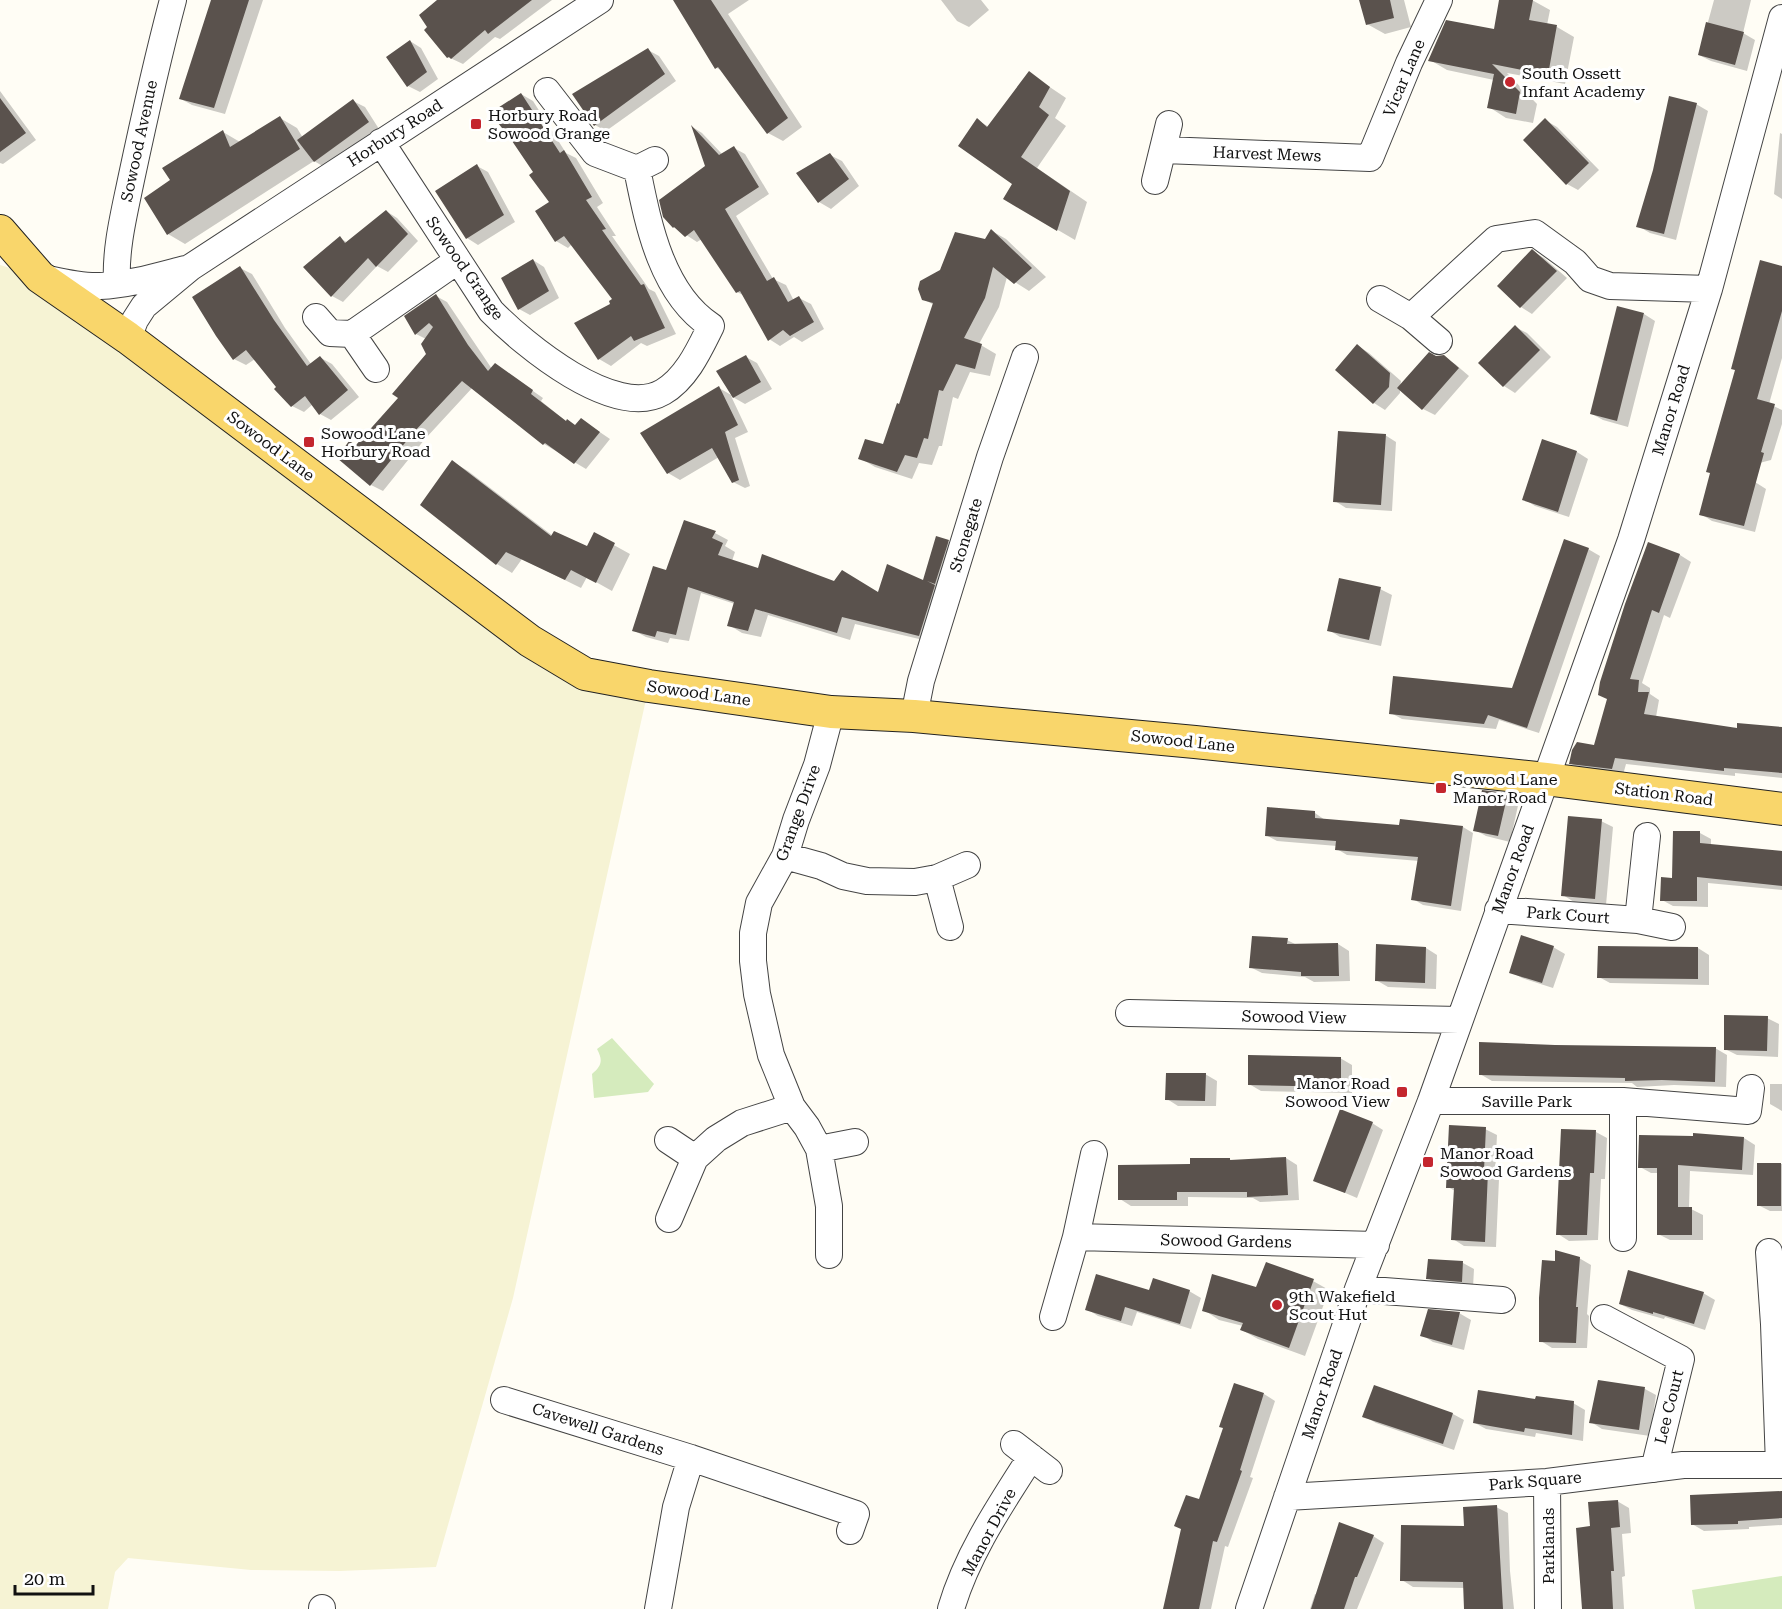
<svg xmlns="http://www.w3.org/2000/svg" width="1782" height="1609" viewBox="0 0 1782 1609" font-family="'Roboto Serif',serif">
	<rect width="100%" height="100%" fill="#fffdf5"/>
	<path fill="#f6f3d4" d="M0 265 40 277 531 641 649 686 513 1298 436 1567 340 1571 251 1570 128 1558 115 1572 108 1609H0Z"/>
	<path fill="#d5ebbd" d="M612 1038 654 1084 648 1092 594 1098 592 1074C602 1066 603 1060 597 1049Z
		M1782 1576V1609H1695L1692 1590Z"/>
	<path fill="#0003" d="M213 0H263L225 114 192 105 181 99Z
		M439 0H552L500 39 495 37 463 64 448 57Z
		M674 0H749L728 14 802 127 783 141 768 133 722 71 717 68Z
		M941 0H981L989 10 969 27 957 21Z
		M1361 0H1404L1411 27 1385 34 1367 24Z
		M1501 0H1532L1550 10 1547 25 1557 27 1574 37 1565 84 1507 73 1537 104 1533 123 1506 118 1489 107 1494 80 1447 70 1430 60 1495 31Z
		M1714 0H1751L1743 33 1755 40 1747 71 1711 61 1699 55Z
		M410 41 421 48 438 79 420 92 408 86Z
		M648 50 659 56 676 81 606 131 595 125Z
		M1029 73 1066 98 1055 118 1066 126 1037 168 1087 202 1075 240 1005 199 1014 183 977 120 989 127Z
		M0 91 36 140 3 164 0 163Z
		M521 94 533 101 566 153 576 158 603 203 597 207 616 236H612L649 289 655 292 676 334 647 346 641 343 611 366 599 359 576 324 613 305 615 300 572 244 568 248 556 241 551 203 535 173Z
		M353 101 365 107 379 129 326 168 314 161 185 244 168 234 172 181 223 132 240 142 280 118 297 128 303 138Z
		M1696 104 1708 111 1676 240 1650 233 1638 226Z
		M1545 120 1557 127 1599 170 1578 190 1567 184Z
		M694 128 702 133 722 154 734 148 745 154 769 194 736 216 773 279 786 285 794 301 799 298 811 304 824 329 802 342 794 337 780 346 769 339 745 296 737 292 702 239 697 242 674 227 707 166Z
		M1780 133 1782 134V199L1774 194Z
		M830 155 842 161 859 186 831 209 819 202 798 174Z
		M477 166 488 172 515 222 478 245 467 238Z
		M386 211 397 218 418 241 388 272 377 266 343 302 332 296 340 238 348 243Z
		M992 231 1006 239 1046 277 1029 291 1007 277 999 307 979 344 996 354 990 376 970 372 958 399 953 397 942 446H939L932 465 919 463 912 479 875 467 860 458 884 446 900 406 934 305 923 299 986 241Z
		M1532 251 1544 258 1567 278 1532 314 1521 307Z
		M533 260 544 267 559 298 530 315 519 309Z
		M1782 267V358L1769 404 1782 410V424L1771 460 1720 473Z
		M240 268 252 274 285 328 311 364 321 358 332 364 359 397 331 420 320 414 313 404 304 412 292 406 255 359 246 365 234 359Z
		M436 296 447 302 492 369 506 372 543 398 541 401 567 422 576 426 582 420 610 439 586 469 544 444 473 387 425 439 383 491 371 485 339 458 356 447 400 398 428 354 426 339 416 334Z
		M1644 314 1655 321 1628 427 1603 420 1592 414Z
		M1515 327 1527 333 1551 357 1515 393 1504 386Z
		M1358 346 1369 353 1401 381 1400 387 1435 357H1443L1455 364 1469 376 1435 415 1423 409 1400 389V393L1385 410 1374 403 1337 370Z
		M746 357 757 363 772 389 745 404 731 396 748 432 735 438 750 486 745 488 733 482 719 457 680 480 668 473 719 388 733 396Z
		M1385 435 1396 442 1392 511 1346 508 1335 501Z
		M1543 441 1577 452 1588 459 1569 517 1535 506 1524 499Z
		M453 462 468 471 553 536 588 548 594 534 630 554 612 591 587 577 581 588 522 559 512 573 497 564 422 505Z
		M1755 482 1766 489 1755 532 1712 521 1701 514Z
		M715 533 728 540 725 546 735 552 732 561 758 570 834 583 879 594 924 582 948 542 961 549 932 642 855 624 850 640 768 615 761 637 742 633 729 625 735 604 701 593 689 641 670 638 668 643 646 637 633 630 667 572Z
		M1649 544 1680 555 1691 562 1670 618 1664 615 1642 683 1650 688V694L1659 700 1656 717 1738 729 1782 728V778L1735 773V776L1626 764 1623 775 1582 770 1570 763 1595 746Z
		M1588 549 1600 556 1539 733 1499 720 1496 729 1402 719 1391 713 1513 690Z
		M1380 589 1392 595 1381 646 1340 637 1329 630Z
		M1507 795 1519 801 1510 842 1486 836 1475 830Z
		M1315 813 1325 820 1401 826 1463 827 1473 833 1461 911 1423 905 1413 899 1419 861 1347 855 1337 849V846L1277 841 1266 835Z
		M1601 821 1613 827 1606 905 1574 902 1563 895Z
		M1700 833 1711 839V845L1782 852V890L1708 883V907L1673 906 1662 900Z
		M1287 940 1297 945 1338 944 1349 951 1350 981 1314 982 1305 977 1262 973 1250 967Z
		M1378 946 1426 948 1437 955 1436 989 1388 987 1376 980Z
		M1553 947 1565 954 1553 988 1522 978 1511 972Z
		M1698 948 1709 955V985L1610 983 1599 977Z
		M1767 1018 1779 1024 1778 1057 1737 1055 1725 1049Z
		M1555 1047 1715 1048 1727 1055 1726 1087 1674 1085 1637 1087 1632 1083 1492 1081 1480 1074Z
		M1340 1058 1352 1065V1093L1261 1091 1249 1084Z
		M1205 1074 1217 1081 1216 1106H1178L1167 1099Z
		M1770 1084H1782V1111L1770 1104Z
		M1372 1123 1383 1130 1357 1198 1315 1180Z
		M1485 1129 1497 1135 1495 1176 1499 1179 1496 1247 1464 1246 1453 1239 1455 1191 1448 1187Z
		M1596 1132 1607 1138 1605 1179H1601L1598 1240 1569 1241 1558 1234Z
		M1744 1138 1755 1145 1753 1175 1690 1171 1689 1208 1703 1215V1240H1670L1658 1234V1173H1651L1640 1167Z
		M1286 1158 1297 1165 1299 1200 1260 1202 1253 1198 1188 1197V1206H1131L1120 1199 1191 1166 1229 1159 1233 1161Z
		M1782 1164V1211H1770L1758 1205V1165Z
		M1579 1258 1591 1265 1587 1314 1589 1316 1587 1348H1552L1541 1341 1556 1263Z
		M1463 1263 1474 1269 1473 1288 1439 1285 1428 1278Z
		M1313 1281 1329 1290 1305 1356 1258 1339 1242 1330 1243 1326 1219 1320 1204 1310 1257 1289Z
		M1189 1291 1201 1298 1191 1329 1137 1312 1132 1326 1098 1316 1087 1309 1150 1292Z
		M1703 1293 1715 1300 1705 1330 1665 1317 1664 1319 1632 1310 1620 1304Z
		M1459 1313 1471 1320 1464 1350 1433 1342 1422 1335Z
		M1599 1382 1645 1389 1656 1395 1650 1436 1602 1429 1591 1422Z
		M1264 1394 1275 1401 1250 1477 1253 1478 1228 1547 1225 1546 1211 1609H1167L1200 1501Z
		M1536 1401 1573 1403 1585 1410 1583 1441 1536 1433 1535 1437 1486 1429 1475 1423Z
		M1453 1414 1464 1420 1454 1450 1376 1423 1364 1416Z
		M1782 1492V1525L1749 1527V1529L1704 1531 1692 1524Z
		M1617 1501 1629 1508 1631 1533 1622 1534 1625 1576 1622 1577 1624 1609H1584L1592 1528Z
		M1496 1507 1508 1513 1510 1571 1514 1609H1466L1465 1588 1413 1587 1402 1580 1465 1528Z
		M1373 1536 1384 1543 1357 1609H1310L1315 1594 1317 1595Z"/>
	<path fill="#5a524d" d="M211 0H249L214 108 179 99Z
		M437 0H532L488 34 485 30 451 59 449 57 447 58 424 30 427 27 419 15Z
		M673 0H711L788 118 767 134 718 67 715 69Z
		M1359 0H1390L1394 18 1366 25Z
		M1499 0H1533L1529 20 1557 25 1548 75 1492 64 1520 92 1516 114 1487 108 1494 74 1428 61 1446 20 1494 29Z
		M1706 22 1744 32 1735 65 1698 55Z
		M410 40 427 72 407 87 386 57Z
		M648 48 665 74 594 126 572 94Z
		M1029 71 1050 87 1039 107 1049 115 1021 157 1070 191 1057 231 1003 199 1012 184 958 146 977 118 987 127Z
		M521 93 560 153 564 150 592 197 586 200 606 229 602 230 641 285 644 284 665 328 634 341 631 336 598 360 574 323 610 304 609 301 612 299 564 236 555 242 535 211 549 202 529 175 533 172 510 138 490 113Z
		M1669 96 1697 103 1664 234 1636 227 1653 170Z
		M0 98 26 133 0 152Z
		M353 99 369 122 314 162 297 140Z
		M280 116 300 149 167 235 144 198 170 180 162 168 223 130 230 147Z
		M1545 118 1589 163 1566 185 1523 140Z
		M691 125 719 155 734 146 759 187 725 209 767 281 774 277 788 302 799 296 814 322 790 336 783 330 768 341 740 291 736 293 694 230 685 237 674 227 673 228 663 217 659 200 705 166Z
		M830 153 849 179 818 203 796 173Z
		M477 164 504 215 466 239 435 191Z
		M386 210 408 234 376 267 368 258 331 297 303 267 340 236 345 243Z
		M991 229 1032 268 1014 284 993 267 985 298 964 338 982 344 975 369 956 364 943 391 939 390 928 439 924 438 917 458 905 455 897 472 858 459 865 439 883 444 897 403 899 404 933 303 922 300 918 289 920 281 940 270 955 232 985 239Z
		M1532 249 1557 271 1520 308 1497 286Z
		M533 259 549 291 518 310 501 278Z
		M1760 260 1782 266V311L1757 399 1775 404 1761 452 1764 453 1744 526 1699 515 1710 473 1706 472 1735 370 1731 369Z
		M240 266 274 320 307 366 320 356 348 390 319 415 305 396 291 407 274 389 276 387 246 350 233 360 216 336 192 297Z
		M436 294 468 345 488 371 495 363 533 390 531 394 566 421 567 419 575 425 581 418 600 432 574 464 545 443 543 445 462 381 413 433 370 486 337 458 349 441 356 445 398 398 392 394 426 354 421 344 433 327 429 323 415 335 404 316Z
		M1617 306 1644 313 1617 421 1590 414Z
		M1515 325 1540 350 1503 387 1478 363Z
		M1357 344 1390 373 1389 387 1373 404 1335 370Z
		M1429 352 1436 356 1444 355 1459 368 1422 410 1397 388Z
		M746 355 761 382 733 398 716 371Z
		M719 386 738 425 725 432 739 480 732 483 712 448 667 474 640 433Z
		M1338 431 1386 434 1381 505 1333 502Z
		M1542 439 1577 451 1558 512 1522 500Z
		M452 460 551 536 554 531 587 546 594 532 615 543 596 583 571 570 565 580 506 552 496 565 420 505Z
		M684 520 716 531 712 538 723 543 718 555 758 568 762 554 834 581 842 570 878 592 887 564 923 580 936 536 949 540 935 584 927 581 935 585 919 636 842 617 837 633 755 609 748 631 727 626 734 602 688 587 676 635 657 631 655 637 632 631 653 566 666 570Z
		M1564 539 1589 548 1527 728 1488 715 1484 724 1389 714 1393 676 1512 688Z
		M1648 542 1680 554 1659 613 1652 610 1630 679 1639 680 1638 692H1649L1644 714 1737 728V723L1782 727V773L1724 768V771L1615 758 1612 769 1569 764 1572 750 1577 742 1594 745 1607 699 1598 695 1600 682 1625 604Z
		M1339 578 1381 587 1369 640 1327 631Z
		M1482 790 1508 793 1498 836 1473 831Z
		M1267 807 1315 811V818L1399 825 1400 819 1463 826 1451 906 1411 900 1418 857 1335 850 1336 841 1265 836Z
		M1568 816 1602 819 1595 899 1561 896Z
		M1673 831H1700V843L1782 851V886L1697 877V901H1660L1661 877 1672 878Z
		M1521 935 1554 946 1542 983 1509 973Z
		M1252 936 1288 938 1287 944 1338 943 1339 976H1301V972L1249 968Z
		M1376 944 1426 947 1425 983 1375 981Z
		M1598 946 1698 947V979L1597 978Z
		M1724 1015 1768 1016 1767 1051 1724 1050Z
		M1479 1042 1555 1045 1716 1047 1715 1082 1662 1080 1625 1081V1078L1479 1075Z
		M1248 1055 1341 1057V1087L1248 1085Z
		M1166 1073H1206L1205 1101 1165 1100Z
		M1340 1109 1373 1122 1345 1193 1313 1181Z
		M1449 1125 1486 1127 1484 1170 1488 1171 1485 1242 1451 1240 1454 1188H1446Z
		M1561 1129 1596 1130 1594 1173H1590L1587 1235H1556Z
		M1693 1133 1744 1137 1742 1170 1678 1165V1207H1692V1235H1657V1168H1638L1639 1135 1693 1136Z
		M1286 1157 1288 1195 1247 1197V1192H1177V1200H1118V1165L1190 1164V1158H1230V1160Z
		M1757 1163H1781V1206H1757Z
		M1555 1250 1580 1257 1576 1307H1578L1576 1343 1539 1342V1298L1542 1260 1555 1261Z
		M1428 1259 1463 1261 1462 1282 1426 1279Z
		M1266 1262 1314 1279 1289 1348 1240 1330 1243 1323 1202 1311 1212 1274 1256 1287Z
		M1628 1270 1704 1292 1694 1324 1653 1312V1314L1619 1304Z
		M1096 1274 1149 1290 1153 1278 1190 1290 1180 1324 1125 1307 1121 1321 1085 1310Z
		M1428 1309 1460 1312 1452 1345 1420 1336Z
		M1598 1380 1645 1387 1639 1430 1589 1423Z
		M1234 1383 1264 1393 1240 1470 1242 1471 1217 1542 1213 1541 1199 1609H1163L1181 1529 1174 1526 1186 1495 1199 1499 1223 1428 1219 1427Z
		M1374 1385 1453 1413 1443 1444 1362 1417Z
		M1478 1390 1535 1399 1536 1396 1574 1401 1572 1435 1525 1428 1524 1432 1473 1423Z
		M1782 1491V1518L1738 1521V1524L1691 1525 1690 1495Z
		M1618 1500 1620 1527 1611 1528 1614 1571H1611L1613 1609H1582L1576 1528 1590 1526 1588 1502Z
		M1497 1505 1503 1609H1464L1463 1582 1400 1581 1401 1525 1464 1526 1463 1507Z
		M1339 1522 1374 1535 1357 1577H1355L1344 1609H1311Z"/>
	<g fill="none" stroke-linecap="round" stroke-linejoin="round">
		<g stroke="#444" stroke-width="28">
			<path id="minor" d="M547 91 595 153 637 169 655 160
				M381 142 491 311C524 345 615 420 663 392 687 378 700 348 711 326 661 293 648 223 637 169
				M1164 150 1370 158 1409 63 1439 0
				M1155 181 1169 124
				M44 278C62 282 81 287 100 286 128 285 158 276 185 269
				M117 284C115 249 124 214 131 180 144 119 157 60 173 0
				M1380 299 1411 317 1439 341
				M316 317 330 333 352 334
				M1411 317 1496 239 1535 233 1575 262 1590 279 1610 286 1709 289
				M128 338 135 320 144 306 191 267 600 0
				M376 369 352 334 457 261
				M914 716 921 681 990 457 1025 357
				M785 856 821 866 843 876 867 881 915 882 937 878 967 865
				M937 878 950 927
				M1498 910 1638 920 1672 927
				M1638 920 1647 836
				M1129 1013 1459 1020
				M1431 1101H1623L1748 1111 1751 1088
				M1623 1101V1238
				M668 1140 695 1158
				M819 1149 855 1142
				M669 1219 695 1158 716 1139 742 1123 792 1107
				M1076 1237 1376 1245
				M1769 1252 1774 1324
				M829 1255V1206L819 1149 807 1127 792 1107 771 1055 757 994 753 961V933L759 903 785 856 796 820 817 765 831 712
				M1358 1289 1502 1300
				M1053 1317 1076 1237 1094 1154
				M1604 1318 1681 1359 1654 1469
				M504 1400 691 1458 856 1514 850 1531
				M1014 1444 1049 1471
				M1779 1465 1774 1324 1782 1323
				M1547 1482 1548 1609
				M1287 1497 1547 1482 1683 1465H1782
				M322 1609V1608
				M658 1609 676 1507 691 1458
				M951 1609C967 1554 1001 1504 1031 1457
				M1249 1609 1358 1289 1431 1101 1631 540 1709 289 1782 18"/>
		</g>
		<g stroke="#222" stroke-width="34">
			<path id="major" d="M0 231 40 277 128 338 530 641 585 674 649 686 831 712 914 716 1195 742 1546 779 1782 809"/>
		</g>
		<use href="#minor" stroke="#fff" stroke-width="26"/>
		<use href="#major" stroke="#f9d66b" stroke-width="32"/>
	</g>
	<g fill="#c4262e" stroke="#fff" stroke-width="2">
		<circle cx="1510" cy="82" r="6"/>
		<rect x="470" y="118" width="12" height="12" rx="3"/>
		<rect x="303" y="436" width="12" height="12" rx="3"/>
		<rect x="1435" y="782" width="12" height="12" rx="3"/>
		<rect x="1396" y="1086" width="12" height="12" rx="3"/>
		<rect x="1422" y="1156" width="12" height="12" rx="3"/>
		<circle cx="1277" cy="1305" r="6"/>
	</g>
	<g text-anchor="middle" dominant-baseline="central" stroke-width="6" stroke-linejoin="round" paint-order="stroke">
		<g font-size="16" fill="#111" stroke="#fff" text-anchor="start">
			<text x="1522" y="73">South Ossett<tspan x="1522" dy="18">Infant Academy</tspan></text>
			<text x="488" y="115">Horbury Road<tspan x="488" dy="18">Sowood Grange</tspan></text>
			<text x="321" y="433">Sowood Lane<tspan x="321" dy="18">Horbury Road</tspan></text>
			<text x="1453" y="779">Sowood Lane<tspan x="1453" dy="18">Manor Road</tspan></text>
			<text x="1390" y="1083" text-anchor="end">Manor Road<tspan x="1390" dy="18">Sowood View</tspan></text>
			<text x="1440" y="1153">Manor Road<tspan x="1440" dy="18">Sowood Gardens</tspan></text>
			<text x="1289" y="1296">9th Wakefield<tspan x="1289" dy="18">Scout Hut</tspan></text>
		</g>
		<g font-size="16" fill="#111" stroke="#fff">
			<text transform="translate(1404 78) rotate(-67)">Vicar Lane</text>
			<text transform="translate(395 133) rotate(-33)">Horbury Road</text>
			<text transform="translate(139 141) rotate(-78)">Sowood Avenue</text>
			<text transform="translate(1267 154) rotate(2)">Harvest Mews</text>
			<text transform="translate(465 268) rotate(55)">Sowood Grange</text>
			<text transform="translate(1671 410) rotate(-73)">Manor Road</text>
			<text transform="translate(271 446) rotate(37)">Sowood Lane</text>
			<text transform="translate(966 535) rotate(-73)">Stonegate</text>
			<text transform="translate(699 693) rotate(8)">Sowood Lane</text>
			<text transform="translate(1183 741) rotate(6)">Sowood Lane</text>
			<text transform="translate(1664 794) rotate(7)">Station Road</text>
			<text transform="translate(798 813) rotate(-70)">Grange Drive</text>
			<text transform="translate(1513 869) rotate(-70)">Manor Road</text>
			<text transform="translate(1568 915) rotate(4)">Park Court</text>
			<text transform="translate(1294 1017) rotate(1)">Sowood View</text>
			<text x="1527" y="1101">Saville Park</text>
			<text transform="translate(1226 1241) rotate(1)">Sowood Gardens</text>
			<text transform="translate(1322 1394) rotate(-71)">Manor Road</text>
			<text transform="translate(1669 1407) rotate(-76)">Lee Court</text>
			<text transform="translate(598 1429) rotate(18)">Cavewell Gardens</text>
			<text transform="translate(1535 1481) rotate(-5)">Park Square</text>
			<text transform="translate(989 1532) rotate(-62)">Manor Drive</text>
			<text transform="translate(1548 1546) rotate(-90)">Parklands</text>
		</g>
	</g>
	<path d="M15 1585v9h78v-9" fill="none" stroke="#111111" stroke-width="3"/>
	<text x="24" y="1585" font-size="18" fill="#111111" stroke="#ffffff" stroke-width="4.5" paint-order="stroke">20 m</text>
</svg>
